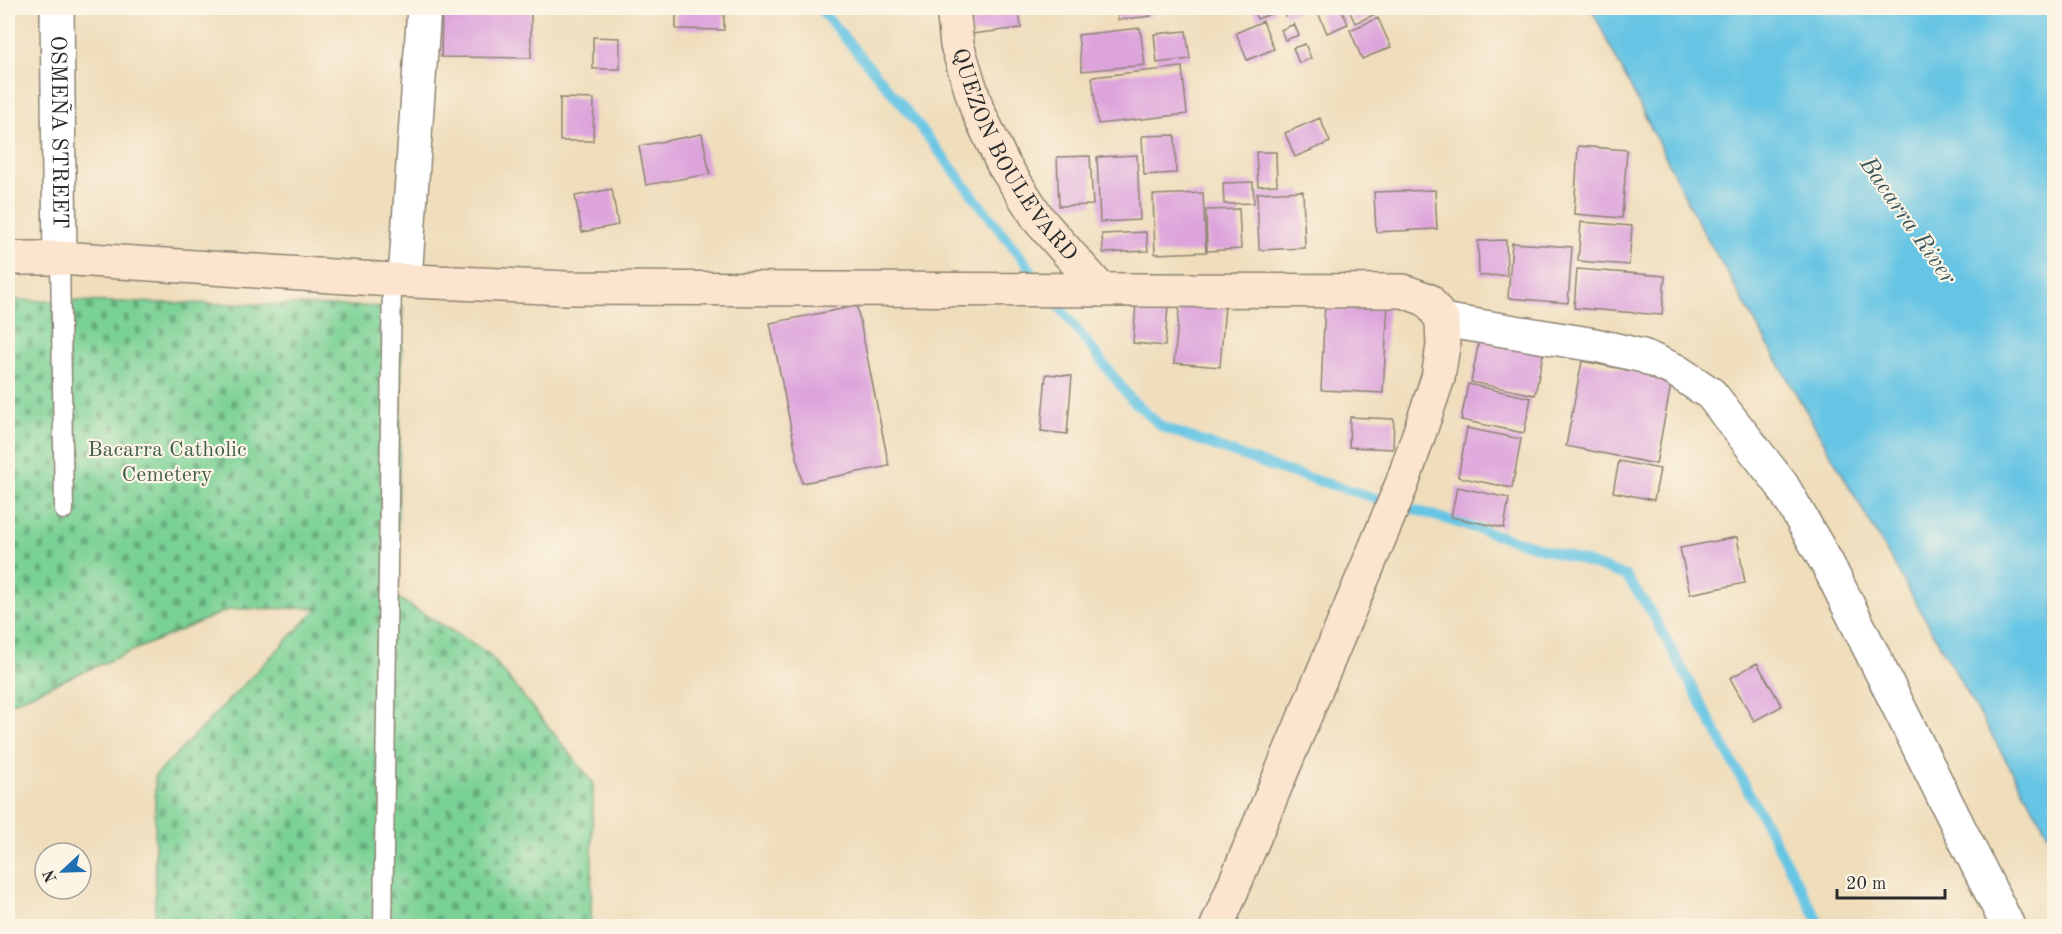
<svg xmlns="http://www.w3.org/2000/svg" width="2062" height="934" viewBox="0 0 2062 934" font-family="'Old Standard TT',serif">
	<defs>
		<pattern id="cemetery-stones" width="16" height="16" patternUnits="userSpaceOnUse" patternTransform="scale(1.5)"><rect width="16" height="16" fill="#7ad195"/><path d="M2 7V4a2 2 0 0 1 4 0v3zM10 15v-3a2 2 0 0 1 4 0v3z" fill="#64aa7a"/></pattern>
	</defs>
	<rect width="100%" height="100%" fill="#fcf5e5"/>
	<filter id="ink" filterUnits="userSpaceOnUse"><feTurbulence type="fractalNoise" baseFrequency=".0167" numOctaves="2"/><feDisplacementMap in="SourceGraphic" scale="12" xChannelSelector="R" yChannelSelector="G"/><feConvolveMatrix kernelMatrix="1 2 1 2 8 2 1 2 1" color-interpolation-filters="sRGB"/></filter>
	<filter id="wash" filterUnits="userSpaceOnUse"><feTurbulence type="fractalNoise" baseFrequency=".008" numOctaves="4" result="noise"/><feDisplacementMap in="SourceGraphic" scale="24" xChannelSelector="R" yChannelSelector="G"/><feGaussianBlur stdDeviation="1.35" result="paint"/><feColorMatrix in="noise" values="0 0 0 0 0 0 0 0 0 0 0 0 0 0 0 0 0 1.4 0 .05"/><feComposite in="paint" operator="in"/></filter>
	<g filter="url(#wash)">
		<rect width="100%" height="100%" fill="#efddbb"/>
		<path fill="url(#cemetery-stones)" stroke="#527e60" stroke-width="1.5" d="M8 300 403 307 396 597 488 653 593 782 591 926H155V776L318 608 230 609 8 704Z"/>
		<path fill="#66c5e4" stroke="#487888" stroke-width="1.5" d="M1591 8H2054V844L1699 224Z"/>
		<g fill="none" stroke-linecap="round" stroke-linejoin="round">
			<path stroke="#66c5e4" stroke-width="10" d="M819 8 905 108 1031 270
				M1058 305 1131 399 1162 427 1273 467 1583 561 1626 576 1652 613 1821 926"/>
		</g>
		<g id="blocks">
			<path fill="#dda4dc" d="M442 8H531V58L441 57Z
				M676 8H724V30L676 29Z
				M983 8H1019L1021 28 972 34 969 9Z
				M1117 8H1151V16L1118 20Z
				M1252 8H1274L1276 12 1257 19Z
				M1282 8H1306L1285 16Z
				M1316 8H1341L1348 24 1327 33Z
				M1348 8H1384L1385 10 1355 23Z
				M1378 18 1391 47 1362 59 1350 30Z
				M1263 21 1274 49 1247 60 1236 33Z
				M1294 24 1299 35 1285 40 1281 30Z
				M1140 28 1145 65 1082 71 1078 35Z
				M1186 31 1190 59 1157 63 1154 34Z
				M593 37 620 38V69H593Z
				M1305 44 1311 58 1299 63 1293 48Z
				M1182 67 1187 114 1098 124 1092 77Z
				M560 98 594 99 593 141H560Z
				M1320 118 1330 142 1295 157 1285 133Z
				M702 134 710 174 646 185 639 146Z
				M1175 135 1176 173 1144 175 1142 136Z
				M1578 146 1627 150 1622 218 1574 214Z
				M1256 152H1276L1277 185 1258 186Z
				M1137 155 1140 220 1100 222 1097 157Z
				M1090 156 1093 205 1059 206 1057 157Z
				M1253 182 1254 203 1224 204 1223 183Z
				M612 189 618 225 582 232 575 196Z
				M1435 190 1437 229 1376 232 1374 192Z
				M1303 191 1305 248 1259 250 1257 193Z
				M1203 193 1206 252 1155 254 1153 195Z
				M1239 209 1241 249 1207 251 1206 210Z
				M1581 222 1632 226 1629 265 1578 261Z
				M1146 232 1148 251 1103 253 1102 234Z
				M1506 240 1507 275 1479 276 1478 241Z
				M1512 243 1572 247 1568 303 1508 298Z
				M1577 269 1665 276 1662 315 1574 308Z
				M1180 301 1225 305 1220 367 1174 363Z
				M1325 301 1388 304 1383 393 1321 390Z
				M1136 303 1168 305 1165 346 1133 343Z
				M857 306 889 466 802 483 770 323Z
				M1480 336 1544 349 1535 395 1471 382Z
				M1582 361 1672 379 1656 464 1566 446Z
				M1046 374 1072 376 1067 434 1041 431Z
				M1468 384 1531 398 1524 433 1461 420Z
				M1350 417 1394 419 1393 449 1349 447Z
				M1467 428 1521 439 1512 488 1458 477Z
				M1619 461 1660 469 1654 500 1613 492Z
				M1457 487 1509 498 1504 528 1451 517Z
				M1737 537 1745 583 1690 594 1680 548Z
				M1757 663 1782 706 1754 721 1730 678Z"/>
		</g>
	</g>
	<g filter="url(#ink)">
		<use href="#blocks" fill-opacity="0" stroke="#8d8473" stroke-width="1.5"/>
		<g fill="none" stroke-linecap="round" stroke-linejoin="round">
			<g stroke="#8d8473" stroke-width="21">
				<path id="lane" d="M60 258 64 510
					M383 926 392 280"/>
			</g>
			<g stroke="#8d8473" stroke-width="36">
				<g id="street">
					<path id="s1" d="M57 8 60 258"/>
					<path d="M405 279 424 8"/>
					<path d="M1442 320 1595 345 1643 356 1675 370 1711 394 1782 485 1828 565 2008 926"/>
				</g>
			</g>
			<g stroke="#8d8473" stroke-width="36">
				<g id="secondary">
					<path id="s2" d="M953 8 957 45 977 109 1003 164 1040 221 1101 290"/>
					<path d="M8 258H60L392 280 566 288 1403 291 1428 300 1442 320 1443 346 1438 378 1402 484 1217 926"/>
				</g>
			</g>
			<use href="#lane" stroke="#fff" stroke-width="18"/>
			<use href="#street" stroke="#fff" stroke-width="33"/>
			<use href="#secondary" stroke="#fce5cf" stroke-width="33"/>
		</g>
	</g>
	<g text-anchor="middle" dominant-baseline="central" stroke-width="4.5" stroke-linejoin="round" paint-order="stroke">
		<g font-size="22" fill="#2b2b2b" stroke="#fcf5e5">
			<text stroke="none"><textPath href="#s1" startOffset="124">OSMEÑA STREET</textPath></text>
			<text stroke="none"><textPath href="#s2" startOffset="162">QUEZON BOULEVARD</textPath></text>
		</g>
		<g font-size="22" fill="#435d4b" stroke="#fcf5e5">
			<text x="167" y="450">Bacarra Catholic<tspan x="167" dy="25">Cemetery</tspan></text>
		</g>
		<g font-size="24" font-style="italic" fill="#3d5962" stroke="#fcf5e5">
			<text transform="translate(1907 221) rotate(55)">Bacarra River</text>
		</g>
	</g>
	<rect width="2062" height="934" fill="none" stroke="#fcf5e5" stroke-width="30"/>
	<g transform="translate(63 871) rotate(248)"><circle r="28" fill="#fcf5e5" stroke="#a8a49b" stroke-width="1.5"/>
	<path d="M0-4.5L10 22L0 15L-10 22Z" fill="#1f6fb2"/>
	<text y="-9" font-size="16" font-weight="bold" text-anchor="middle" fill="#2b2b2b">N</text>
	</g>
	<path d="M1837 889v9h108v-9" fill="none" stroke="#2b2b2b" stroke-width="3"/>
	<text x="1846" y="889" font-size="18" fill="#2b2b2b" stroke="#fcf5e5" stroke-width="4.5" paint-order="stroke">20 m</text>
</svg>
